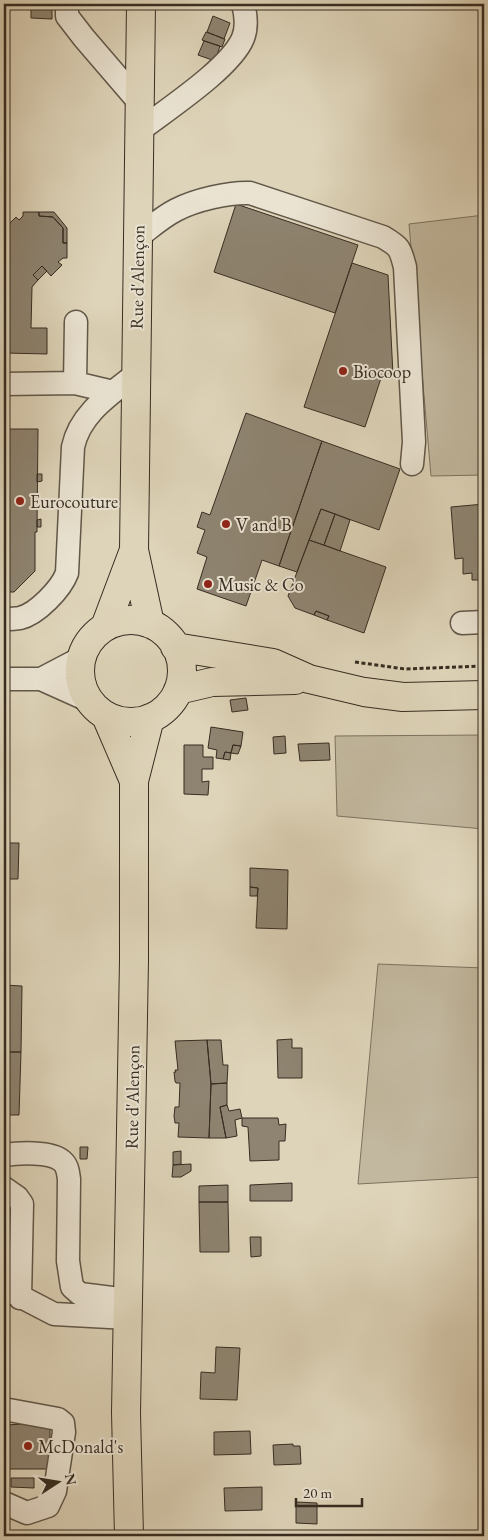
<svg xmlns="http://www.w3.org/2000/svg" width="488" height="1540" viewBox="0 0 488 1540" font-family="'EB Garamond',serif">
	<rect width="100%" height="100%" fill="#ded4b9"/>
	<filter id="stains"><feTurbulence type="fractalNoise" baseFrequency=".004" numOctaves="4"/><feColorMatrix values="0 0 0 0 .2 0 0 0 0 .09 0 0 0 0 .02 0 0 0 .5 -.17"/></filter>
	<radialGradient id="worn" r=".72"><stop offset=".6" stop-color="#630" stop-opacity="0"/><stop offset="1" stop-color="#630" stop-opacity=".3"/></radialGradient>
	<path fill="#c2b89f" stroke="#7c7260" d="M484 215V475L431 476 409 224Z
		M484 735V829L337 816 335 736Z
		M378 964 484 968V1177L358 1184Z"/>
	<path fill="#8e8471" stroke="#372d22" d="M31 4H52V19L31 18Z
		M74 4H95V9L74 8Z
		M213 16 230 23 224 39 207 32Z
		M206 32 225 39 222 47 202 40Z
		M204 41 220 46 215 61 198 55Z
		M236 204 358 245 335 313 214 272Z
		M23 212H39V216L53 217 63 228V243H67V258H63L58 262 62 265 51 276 42 266 33 275 38 280 32 287 31 328H47V354L4 353V229L16 217 19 220 23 216Z
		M39 212H54L67 228V243H63V228L53 217 39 216Z
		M352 263 388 275 393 375 383 372 365 427 304 407Z
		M42 266 47 271 38 280 33 275Z
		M246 413 322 441 279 566 262 560 246 606 197 589 207 557 197 553 205 530 197 527 202 512 210 515Z
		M4 429H38L37 527V532H35V571L14 592H4Z
		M322 441 400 469 379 530 321 509 297 572 279 566Z
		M37 474H42V481L37 482Z
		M484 504V580H472V573L463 574V558L455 559 451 507Z
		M321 509 335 514 324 545 309 540Z
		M335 514 350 520 340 551 324 545Z
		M41 519V527H37V520Z
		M309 540 386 567 364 633 327 620 329 616 316 611 314 615 295 608 288 596Z
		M316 611 329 616 327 620 314 615Z
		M246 698 248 710 232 712 230 700Z
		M211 727 243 732 241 746 233 745 231 753 225 752 223 759 216 758 217 750 208 748Z
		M285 736 286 753 274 754 273 737Z
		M329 743 330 760 300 761 298 744Z
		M184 745H203V757H213V769H202V782L209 781 208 795 184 794Z
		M233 745 241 746 238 754 231 753Z
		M225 752 231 753 230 760 223 759Z
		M4 843H19L18 879H4Z
		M250 868 288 870 287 929 256 928 258 888 250 887Z
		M250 887 258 888 257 896H250Z
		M4 985 22 986 21 1052H4Z
		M292 1039V1048H302V1078H278L277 1040Z
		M207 1040 211 1084 209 1138 178 1137 179 1123H175L174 1116 175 1107H179L180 1083H176L175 1081 174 1072H176L175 1070H178L175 1041Z
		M207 1040H221L223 1065H228L227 1083 211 1084Z
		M4 1052H21L19 1115H4Z
		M227 1083V1105L220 1107 226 1138H209L211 1084Z
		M227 1105 229 1111 240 1109 242 1118 235 1120 237 1136 226 1138 220 1107Z
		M242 1118H278L279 1125 286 1124 285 1141H279V1160L250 1161 248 1127 242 1126Z
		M80 1147H88L87 1159H80Z
		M181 1151V1164L173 1165V1152Z
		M191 1164V1171L181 1177H172L173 1165Z
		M292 1183V1201H250V1185Z
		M228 1185V1202H199V1186Z
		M12 1201 10 1277H4V1202Z
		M199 1202H228L229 1252H200Z
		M250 1237H261V1256L251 1257Z
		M216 1347 240 1348 237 1400 200 1399 201 1372 215 1373Z
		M25 1424 50 1426V1439H53L51 1461H48V1469H4V1425Z
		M250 1431 251 1454 214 1455V1432Z
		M293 1444V1446H300L301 1464 274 1465 273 1445Z
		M11 1478H34V1488L11 1487Z
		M262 1487V1510L225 1511 224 1488Z
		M296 1502 317 1503V1524L296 1523Z"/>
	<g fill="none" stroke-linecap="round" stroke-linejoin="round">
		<path stroke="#bdb39b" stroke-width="22" stroke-dasharray="22 11" stroke-linecap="butt" d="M85 9V4"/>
		<g stroke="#615748" stroke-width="25">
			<path id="minor" d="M67 4V16L84 38 139 102
				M139 131C166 110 231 68 243 38 247 28 246 15 243 4
				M138 237C150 228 162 217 176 210 195 200 229 192 250 193L383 237C400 247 400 248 405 267L414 442 412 464
				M75 383 76 322
				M4 384 75 383 113 392
				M4 619C9 619 15 619 20 618 37 614 61 589 67 573L73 447C80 413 111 394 136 374
				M462 623 484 622
				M4 679H41L90 701
				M41 679 83 657
				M4 1155C18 1153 51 1151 62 1161 68 1166 68 1173 69 1179L68 1261 72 1287 80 1294 128 1300
				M4 1188 17 1197 22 1204 20 1298
				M4 1288 54 1314 128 1318
				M4 1503 27 1513 48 1506 55 1491 64 1432 63 1423 58 1419 9 1410"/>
		</g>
		<g stroke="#372d22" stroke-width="30">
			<path id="major" d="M141 4 134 550 150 624
				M80 671a51 51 0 1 1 102 0a51 51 0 1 1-102 0Z
				M105 627 134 550
				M175 647 273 663 309 679 364 692 403 697 484 695
				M178 690 212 682 295 680
				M106 716 134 781
				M129 1536 126 1413 134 960V781L150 718"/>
		</g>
		<path stroke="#372d22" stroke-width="3" stroke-dasharray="4 2.5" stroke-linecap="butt" d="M355 662 405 669 484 666"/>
		<use href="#minor" stroke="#eae3d2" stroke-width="22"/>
		<use href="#major" stroke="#ded4b9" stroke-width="28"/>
	</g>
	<g fill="#8f2418" stroke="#eae3d2" stroke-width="2">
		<circle cx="343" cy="371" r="5"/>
		<circle cx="20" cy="501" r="5"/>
		<circle cx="226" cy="524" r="5"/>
		<circle cx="208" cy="584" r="5"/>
		<circle cx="28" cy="1446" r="5"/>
	</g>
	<g text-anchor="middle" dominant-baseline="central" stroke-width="4" stroke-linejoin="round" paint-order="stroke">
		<g font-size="18" fill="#372d22" stroke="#eae3d2">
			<text transform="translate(137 277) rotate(-89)">Rue d'Alençon</text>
			<text transform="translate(132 1097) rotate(-89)">Rue d'Alençon</text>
		</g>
		<g font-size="18" fill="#372d22" stroke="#eae3d2" text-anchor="start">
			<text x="353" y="371">Biocoop</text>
			<text x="30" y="501">Eurocouture</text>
			<text x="236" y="524">V and B</text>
			<text x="218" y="584">Music &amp; Co</text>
			<text x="38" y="1446">McDonald's</text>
		</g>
	</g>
	<rect width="488" height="1540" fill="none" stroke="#ded4b9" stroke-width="20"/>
	<rect x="5" y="5" width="478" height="1530" fill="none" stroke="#372d22" stroke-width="2.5"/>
	<rect x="10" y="10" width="468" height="1520" fill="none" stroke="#372d22"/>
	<g transform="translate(58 1482) rotate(78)" stroke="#eae3d2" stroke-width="4" paint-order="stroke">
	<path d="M0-4L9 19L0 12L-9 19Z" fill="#372d22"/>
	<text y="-8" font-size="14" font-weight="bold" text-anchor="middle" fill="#372d22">N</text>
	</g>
	<path d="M296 1498v8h66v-8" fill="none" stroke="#372d22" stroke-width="2.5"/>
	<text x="303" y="1498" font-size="15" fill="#372d22" stroke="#eae3d2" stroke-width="4" paint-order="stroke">20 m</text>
	<rect width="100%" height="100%" filter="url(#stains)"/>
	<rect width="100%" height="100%" fill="url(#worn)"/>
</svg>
